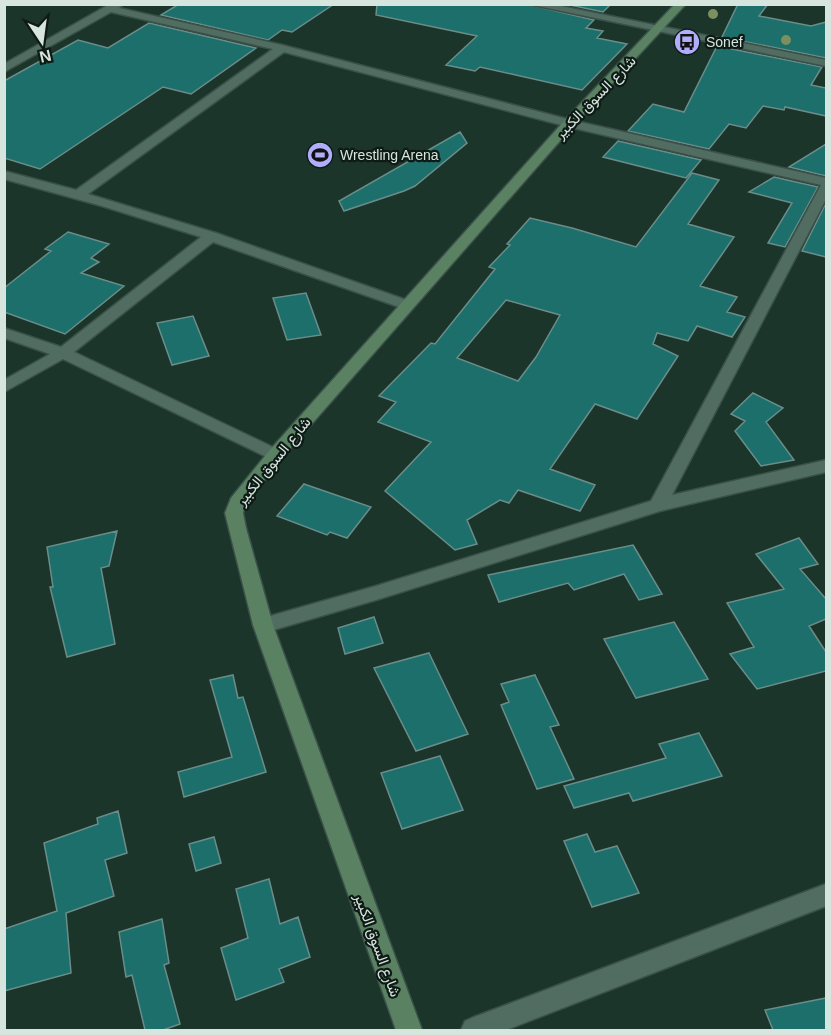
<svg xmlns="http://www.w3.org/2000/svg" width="831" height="1035" viewBox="0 0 831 1035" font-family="Arial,Vazirmatn,sans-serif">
	<rect width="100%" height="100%" fill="#1b352a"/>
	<path fill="#1c6f6a" stroke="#6b8d8a" stroke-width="1.5" fill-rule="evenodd" d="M179 4H334L292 32 282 30 268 40 161 15Z
		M377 4H526L594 20 586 28 603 31 597 38 627 44 582 90 480 67 475 71 446 65 477 36 376 15Z
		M565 4H611L603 12Z
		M738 4H768L759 16 811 26 826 22V58L722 37Z
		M149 23 256 48 191 94 163 87 40 169 4 158V81L78 40 108 48Z
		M717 46 822 67 811 85 826 88V116L785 107 784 110 763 106 746 128 729 124 709 149 628 131 653 104 684 112Z
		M460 132 467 143 415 186 404 191 344 211 339 201Z
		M618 141 701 160 686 178 603 157Z
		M826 144V176L789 167Z
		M692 173 719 180 688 224 734 237 700 286 737 297 727 312 745 317 732 337 697 326 688 341 657 333 653 344 678 356 637 419 595 404 550 469 595 485 580 511 518 490 509 503 500 500 467 520 477 544 455 550 385 491 431 442 378 422 396 402 379 396 431 343 435 344 495 269 489 267 510 245 507 244 530 218 572 228 636 247ZM506 300 560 315 536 357 518 381 457 358Z
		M774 177 818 187 785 247 768 243 792 203 749 192Z
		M826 203V257L802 251Z
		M68 232 109 244 91 258 99 262 81 273 124 286 65 334 4 312V288L51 251 45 249Z
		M306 293 321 335 287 340 273 298Z
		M193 316 209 356 172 365 157 323Z
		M753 393 783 408 766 422 794 460 761 466 735 431 745 421 731 414Z
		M304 484 371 507 347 538 330 532 327 535 277 516Z
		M117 531 109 566 101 568 115 644 67 657 50 587H53L47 547Z
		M799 538 818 564 800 569 826 599V619L809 626 826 652V671L757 689 730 654 754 647 727 603 784 589 756 554Z
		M633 545 662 594 639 600 624 574 574 590 568 583 499 602 488 575Z
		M374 617 383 643 345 654 338 628Z
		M674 622 708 679 636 698 604 639Z
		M429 653 468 734 416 751 374 668Z
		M233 675 238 698 243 697 266 772 184 797 178 772 232 757 210 680Z
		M535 675 559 725 550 727 574 779 537 789 501 705 509 702 501 684Z
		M699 733 722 776 633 801 629 793 574 808 564 786 666 758 659 744Z
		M440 756 463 810 402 829 381 773Z
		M118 811 127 853 105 860 114 896 66 913 71 973 4 991V929L57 911 44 843 98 824 97 818Z
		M587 834 595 852 617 846 639 893 592 907 564 841Z
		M214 837 221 863 196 871 189 844Z
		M269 879 280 924 298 917 310 957 279 969 284 982 236 1000 221 948 248 938 236 889Z
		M162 919 169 963 164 965 180 1024 163 1030H145L132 975 126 977 119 932Z
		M826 998V1030H773L765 1010Z"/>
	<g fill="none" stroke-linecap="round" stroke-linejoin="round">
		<g stroke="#3a5048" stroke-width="3">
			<path id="street" d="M110 4H123L119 8 282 45 571 120 826 178V199L672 495 826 460V472L660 511 376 600 263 633 256 630 253 625 256 620 376 586 651 501 821 185 569 127 284 52 88 194 216 233 412 302 414 305 412 308H402L213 242 74 352 281 451 284 455 281 459 275 461 63 359 4 392V380L50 354 4 338V328L61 347 201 237 102 206 4 179V171L76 190 273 49 111 12 4 72V64Z
				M528 4H551L826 60V66Z
				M826 884V906L506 1030H461L465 1021 474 1017Z"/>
		</g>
		<g stroke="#3a5048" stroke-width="3">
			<path id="secondary" d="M675 4H686L573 126 281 459 245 504 243 513 246 528 273 625 422 1030H396L253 625 225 513 231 498 269 451 565 120Z"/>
		</g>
		<use href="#street" fill="#516d61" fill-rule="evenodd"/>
		<use href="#secondary" fill="#5a8262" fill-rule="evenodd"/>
	</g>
	<g fill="#7b905e">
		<circle cx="713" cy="14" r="5"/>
		<circle cx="786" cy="40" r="5"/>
	</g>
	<defs>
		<g id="bus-disc" transform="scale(1.35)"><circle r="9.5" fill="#b0aefa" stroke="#0e1a15"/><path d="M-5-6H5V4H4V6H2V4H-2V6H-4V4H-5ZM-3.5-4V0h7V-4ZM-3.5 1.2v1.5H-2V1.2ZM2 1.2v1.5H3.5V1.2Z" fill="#111"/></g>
		<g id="stadium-disc" transform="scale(1.35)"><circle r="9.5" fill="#b0aefa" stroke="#0e1a15"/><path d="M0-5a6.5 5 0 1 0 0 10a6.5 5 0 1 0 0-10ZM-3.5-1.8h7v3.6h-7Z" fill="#111"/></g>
	</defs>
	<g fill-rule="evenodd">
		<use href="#bus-disc" x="687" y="42"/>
		<use href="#stadium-disc" x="320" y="155"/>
	</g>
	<g text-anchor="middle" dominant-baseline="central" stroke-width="4.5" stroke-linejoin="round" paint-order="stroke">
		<g font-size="14" fill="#d6e5de" stroke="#0e1a15" text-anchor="start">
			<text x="706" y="42">Sonef</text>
			<text x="340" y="155">Wrestling Arena</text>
		</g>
		<g font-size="15" fill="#d6e5de" stroke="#0e1a15">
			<text transform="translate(595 97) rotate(-46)">شارع السوق الكبير</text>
			<text transform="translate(273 461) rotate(-51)">شارع السوق الكبير</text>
			<text transform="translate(378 945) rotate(70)">شارع السوق الكبير</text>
		</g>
	</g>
	<rect width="831" height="1035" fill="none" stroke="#d6e5de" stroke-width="12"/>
	<g transform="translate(42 42) rotate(167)" stroke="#0e1a15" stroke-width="4.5" paint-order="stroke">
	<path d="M0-4.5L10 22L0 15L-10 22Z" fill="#d6e5de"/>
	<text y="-9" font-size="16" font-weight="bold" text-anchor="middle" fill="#d6e5de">N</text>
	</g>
</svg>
